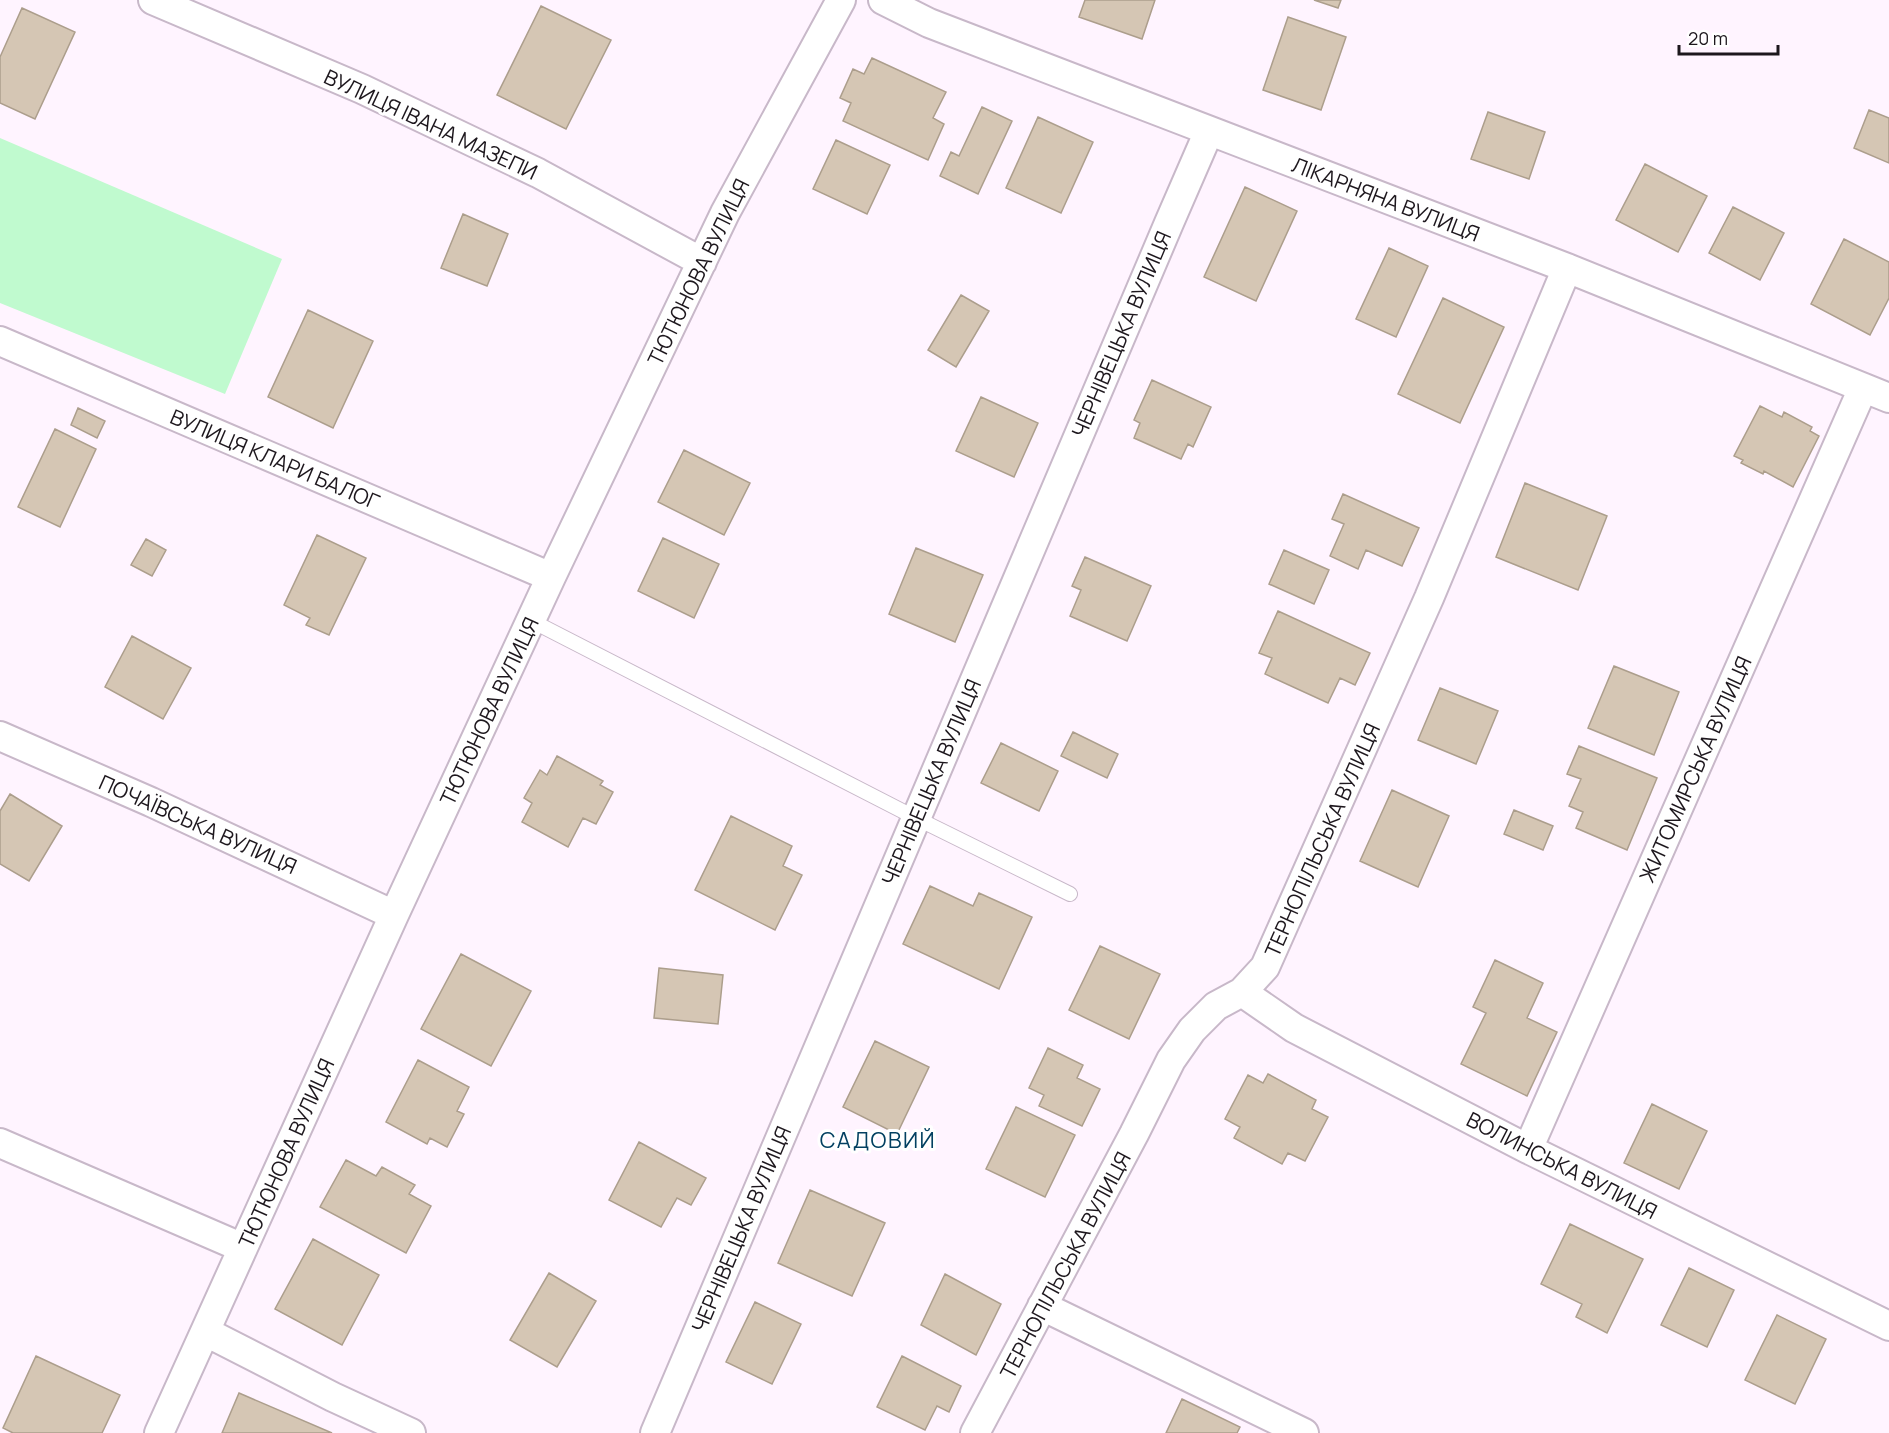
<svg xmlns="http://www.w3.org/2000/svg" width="1889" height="1433" viewBox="0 0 1889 1433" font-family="Manrope,sans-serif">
	<rect width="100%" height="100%" fill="#fff4ff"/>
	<path fill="#c0facf" d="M0 138 282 259 225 394 0 303Z"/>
	<path fill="#d5c6b4" stroke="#ac9e8c" stroke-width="1.5" d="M1085 0H1155L1142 39 1079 17Z
		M1314 0H1341L1338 8Z
		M541 6 611 40 566 129 497 95Z
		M22 8 75 32 35 119 0 103V57Z
		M1288 17 1346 37 1321 110 1263 90Z
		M872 58 946 92 933 118 944 124 928 160 843 121 851 103 840 98 853 69 864 74Z
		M982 107 1012 121 978 194 940 176 951 152 959 156Z
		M1869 110 1889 118V163L1854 148Z
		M1488 112 1545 132 1529 179 1471 159Z
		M1038 117 1093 142 1061 213 1006 188Z
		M836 140 890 165 867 214 813 189Z
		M1645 164 1707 196 1678 252 1616 220Z
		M1245 187 1297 211 1256 301 1204 277Z
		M1733 207 1784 233 1760 280 1709 253Z
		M463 214 508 234 487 286 441 268Z
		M1844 239 1889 262V298L1870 335 1811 304Z
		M1389 248 1428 266 1396 337 1356 319Z
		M961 295 989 311 956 367 928 350Z
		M1443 298 1504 327 1460 423 1398 394Z
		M308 310 373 341 333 428 268 397Z
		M1152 380 1211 407 1193 447 1188 444 1181 459 1134 438 1140 423 1134 420Z
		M981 397 1038 423 1014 477 956 451Z
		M1760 406 1782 417 1784 412 1812 427 1810 431 1819 436 1793 487 1764 471 1763 474 1741 463 1743 460 1734 456Z
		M78 408 105 421 97 438 71 425Z
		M55 429 96 449 60 527 18 507Z
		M684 450 750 483 724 535 658 502Z
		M1525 483 1607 516 1578 590 1496 557Z
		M1343 494 1419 528 1402 566 1366 550 1358 569 1330 556 1344 524 1332 519Z
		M317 535 366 558 329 635 306 625 310 618 284 605Z
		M663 538 719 564 694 618 638 591Z
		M146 539 166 550 152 576 131 565Z
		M916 548 983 575 955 642 889 614Z
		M1284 550 1329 570 1314 604 1269 584Z
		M1085 557 1151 586 1127 641 1070 616 1081 590 1072 586Z
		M1278 611 1370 653 1355 685 1340 678 1328 703 1265 674 1272 658 1259 653Z
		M132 636 191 668 163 719 105 687Z
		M1614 666 1679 692 1654 755 1588 728Z
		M1440 688 1498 711 1476 764 1418 740Z
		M1073 732 1118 754 1107 778 1061 756Z
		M1001 743 1058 771 1039 811 981 783Z
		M1579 746 1657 778 1627 850 1576 828 1583 812 1569 806 1581 779 1567 774Z
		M557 756 603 781 600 785 613 792 596 824 583 818 568 847 522 822 532 803 524 798 540 770 547 775Z
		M1392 790 1449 816 1418 887 1360 861Z
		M10 794 62 826 29 881 0 864V811Z
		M1514 810 1553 826 1543 850 1504 834Z
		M731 816 792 846 783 866 802 875 775 930 695 890Z
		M930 886 973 906 979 893 1032 917 999 989 903 944Z
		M1100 946 1160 974 1129 1039 1069 1010Z
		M461 954 531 991 491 1066 421 1029Z
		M1495 960 1543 983 1527 1018 1557 1032 1527 1096 1461 1064 1486 1013 1473 1007Z
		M659 968 723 975 718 1024 654 1018Z
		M875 1041 929 1067 897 1134 843 1107Z
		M1048 1048 1083 1065 1077 1078 1100 1089 1082 1126 1039 1106 1044 1095 1029 1088Z
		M418 1060 469 1087 457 1111 464 1114 447 1147 430 1138 427 1144 386 1122Z
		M1268 1074 1316 1100 1312 1109 1328 1117 1305 1161 1288 1153 1282 1164 1234 1138 1240 1127 1225 1119 1248 1075 1263 1083Z
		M1652 1104 1707 1131 1679 1189 1624 1163Z
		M1016 1107 1075 1135 1045 1197 986 1169Z
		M639 1142 706 1178 691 1205 677 1198 661 1227 609 1200Z
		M346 1160 376 1176 382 1167 415 1185 409 1194 431 1206 406 1253 320 1207Z
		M810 1190 885 1223 852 1296 778 1263Z
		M1570 1224 1643 1259 1607 1333 1576 1317 1582 1304 1541 1284Z
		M313 1239 379 1275 342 1345 275 1309Z
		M1689 1268 1734 1290 1707 1347 1661 1325Z
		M549 1273 596 1301 557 1367 510 1340Z
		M945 1274 1001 1304 976 1355 921 1325Z
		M755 1302 801 1324 772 1384 726 1362Z
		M1777 1315 1826 1339 1795 1404 1745 1380Z
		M36 1356 120 1395 102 1433H13L3 1428Z
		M902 1356 961 1386 949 1412 937 1406 925 1430 877 1407Z
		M239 1393 332 1433H222Z
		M1182 1399 1240 1427 1237 1433H1166Z"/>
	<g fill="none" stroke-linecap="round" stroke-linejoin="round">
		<g stroke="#c8b8c9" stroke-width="16">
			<path id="lane" d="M530 620 916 818 1070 894"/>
		</g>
		<g stroke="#c8b8c9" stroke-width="32">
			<path id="street" d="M153 0 362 89 538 173 702 262
				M883 0 929 23 1567 268 1889 398
				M0 341 551 577
				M0 736 151 802 394 915
				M1242 992 1294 1028 1528 1149 1889 1326
				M0 1143 243 1248
				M1528 1149 1863 388
				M1042 1306 1304 1433
				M206 1332 333 1397 411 1433
				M159 1433 394 915 551 577 725 213 841 0
				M655 1433 1169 223 1209 131
				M975 1433 1134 1134 1171 1060 1192 1030 1216 1006 1242 992 1265 967 1429 598 1567 268"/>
		</g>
		<use href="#lane" stroke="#fff" stroke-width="14"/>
		<use href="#street" stroke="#fff" stroke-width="28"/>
	</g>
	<g text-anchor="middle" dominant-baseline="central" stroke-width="6" stroke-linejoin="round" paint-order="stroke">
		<g font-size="21" fill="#1d171d" stroke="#fff">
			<text transform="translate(431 124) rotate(25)">ВУЛИЦЯ ІВАНА МАЗЕПИ</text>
			<text transform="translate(1386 199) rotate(21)">ЛІКАРНЯНА ВУЛИЦЯ</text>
			<text transform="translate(698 272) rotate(-64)">ТЮТЮНОВА ВУЛИЦЯ</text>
			<text transform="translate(1121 334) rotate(-67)">ЧЕРНІВЕЦЬКА ВУЛИЦЯ</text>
			<text transform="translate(275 459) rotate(23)">ВУЛИЦЯ КЛАРИ БАЛОГ</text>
			<text transform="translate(489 711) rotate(-65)">ТЮТЮНОВА ВУЛИЦЯ</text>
			<text transform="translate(1695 769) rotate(-66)">ЖИТОМИРСЬКА ВУЛИЦЯ</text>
			<text transform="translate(931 782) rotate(-67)">ЧЕРНІВЕЦЬКА ВУЛИЦЯ</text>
			<text transform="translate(198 824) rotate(24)">ПОЧАЇВСЬКА ВУЛИЦЯ</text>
			<text transform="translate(1322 840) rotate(-66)">ТЕРНОПІЛЬСЬКА ВУЛИЦЯ</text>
			<text transform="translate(286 1153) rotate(-66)">ТЮТЮНОВА ВУЛИЦЯ</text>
			<text transform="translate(1562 1165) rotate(27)">ВОЛИНСЬКА ВУЛИЦЯ</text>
			<text transform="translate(741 1229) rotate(-67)">ЧЕРНІВЕЦЬКА ВУЛИЦЯ</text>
			<text transform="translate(1065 1265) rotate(-62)">ТЕРНОПІЛЬСЬКА ВУЛИЦЯ</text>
		</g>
		<g font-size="22" letter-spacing="1.5" fill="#034061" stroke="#fff">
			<text x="878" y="1140">САДОВИЙ</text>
		</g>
	</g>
	<path d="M1679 45v9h99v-9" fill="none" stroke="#1d171d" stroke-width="3"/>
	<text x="1688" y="45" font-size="18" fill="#1d171d" stroke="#ffffff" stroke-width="4.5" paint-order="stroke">20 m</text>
</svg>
